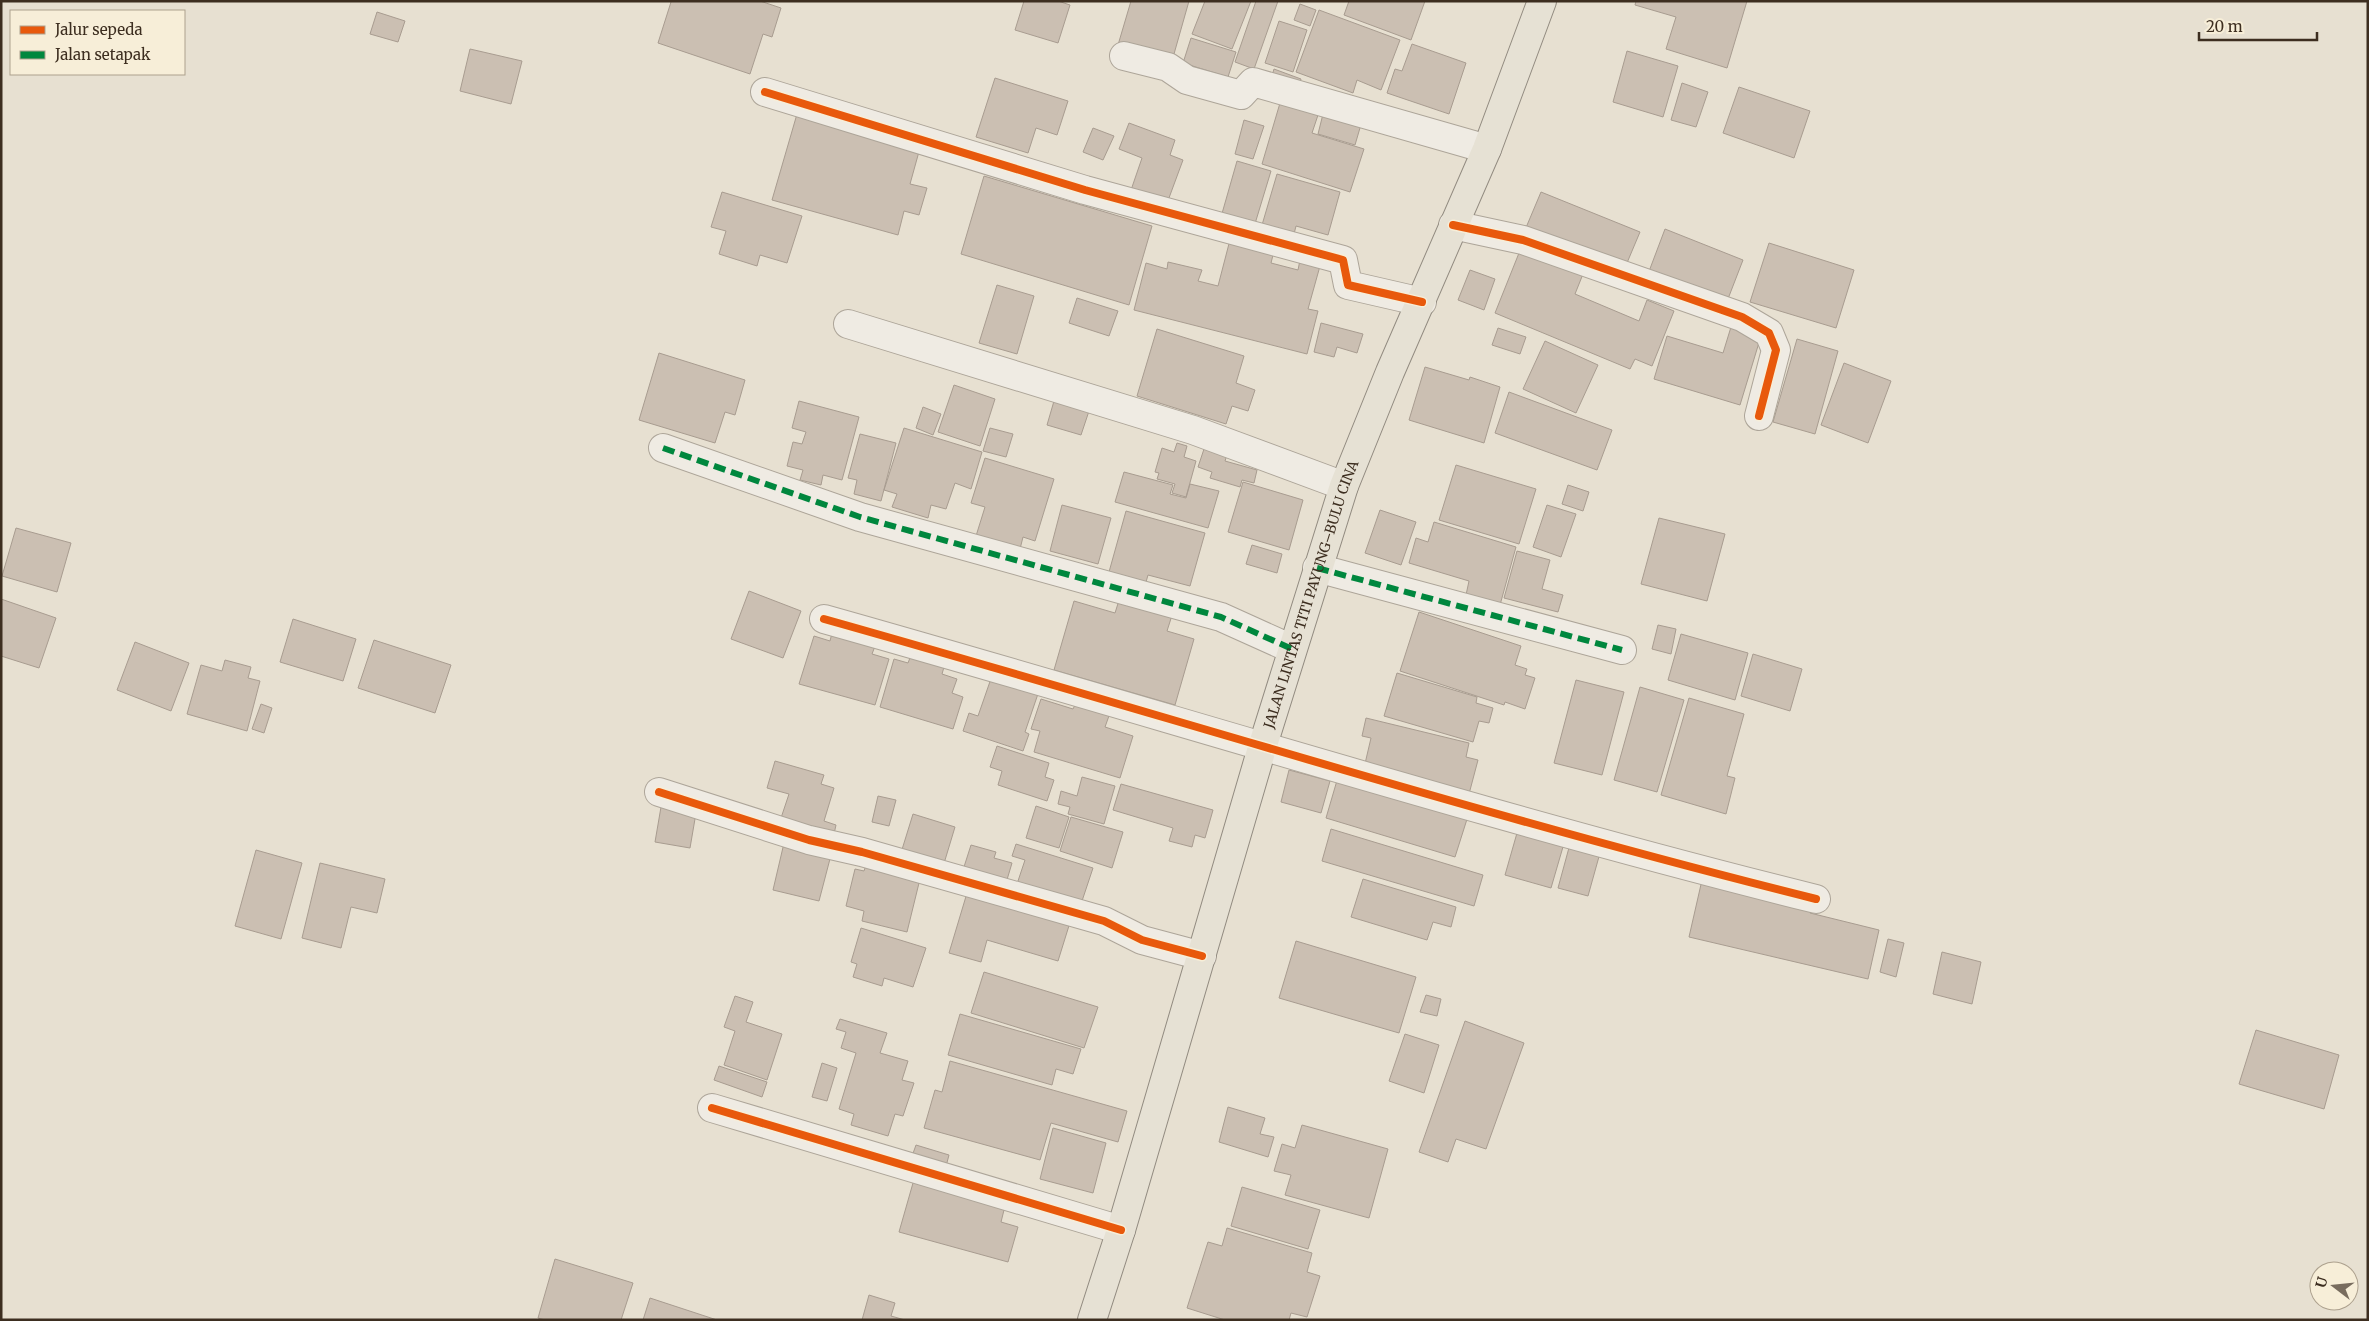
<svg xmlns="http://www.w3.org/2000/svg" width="2369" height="1321" viewBox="0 0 2369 1321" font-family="Merriweather,serif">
	<rect width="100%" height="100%" fill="#e7e0d1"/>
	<path fill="#cbbfb2" stroke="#a89c90" d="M668 1H760L781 8 772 37 763 34 750 74 658 43 671 2Z
		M1024 1H1058L1070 5 1058 43 1015 30Z
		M1131 1H1189L1172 61 1118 45Z
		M1205 1H1251L1232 49 1192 34Z
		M1256 1H1278L1254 69 1235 62Z
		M1349 1H1425L1411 40 1344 15Z
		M1636 1H1747L1727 68 1666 49 1676 17 1635 5Z
		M1300 4 1316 10 1310 26 1294 20Z
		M1319 10 1400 40 1381 90 1357 80 1353 93 1296 72Z
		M377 12 405 21 398 42 370 34Z
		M1279 21 1307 30 1293 72 1265 63Z
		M1191 38 1236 52 1228 77 1183 63Z
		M1412 44 1466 63 1449 114 1387 93 1395 69 1402 71Z
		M470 49 522 61 511 104 460 91Z
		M1627 51 1678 66 1663 117 1613 102Z
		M1274 69 1301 79 1298 89 1271 79Z
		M995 78 1068 101 1057 135 1036 128 1028 153 976 137Z
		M1682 83 1708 92 1696 127 1671 120Z
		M1739 87 1810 111 1794 158 1723 133Z
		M1280 103 1318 115 1312 133 1364 149 1350 192 1262 164Z
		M1324 110 1362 121 1355 145 1318 134Z
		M797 114 920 148 910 184 927 188 919 215 904 211 898 235 772 200Z
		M1244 120 1264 126 1253 159 1235 154Z
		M1129 123 1175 140 1170 155 1183 160 1166 206 1130 193 1142 158 1119 149Z
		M1093 128 1114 136 1103 160 1083 152Z
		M1237 161 1271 171 1254 227 1221 217Z
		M1277 174 1340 192 1328 235 1296 226 1294 234 1262 225Z
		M984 176 1152 226 1129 305 961 254Z
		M722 192 802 216 787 263 760 255 757 266 719 254 726 231 711 227Z
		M1541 192 1640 232 1624 270 1525 230Z
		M1665 229 1743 260 1726 304 1648 274Z
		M1231 236 1275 247 1271 263 1298 270 1300 260 1320 266 1308 309 1318 311 1307 354 1134 310 1146 263 1167 269 1168 262 1202 270 1198 281 1218 286Z
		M1523 243 1585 269 1575 294 1639 321 1647 300 1674 311 1652 366 1635 359 1630 369 1495 313Z
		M1769 243 1854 270 1836 328 1750 302Z
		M1470 270 1495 279 1484 310 1458 300Z
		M997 285 1034 296 1017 354 979 343Z
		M1077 298 1118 311 1109 336 1069 323Z
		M1321 323 1363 334 1357 353 1337 347 1334 357 1314 352Z
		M1731 327 1761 336 1740 405 1654 379 1667 336 1723 353Z
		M1498 328 1526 337 1520 354 1492 345Z
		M1157 329 1244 356 1236 383 1255 390 1248 411 1232 406 1226 424 1137 396Z
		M1797 339 1838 351 1815 434 1773 422Z
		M1545 341 1598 365 1576 413 1523 389Z
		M659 353 745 380 735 415 725 412 715 443 639 420Z
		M1844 363 1891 381 1868 443 1821 425Z
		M1425 367 1469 380 1470 377 1500 387 1484 443 1409 420Z
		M954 385 995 399 980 446 938 432Z
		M1509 392 1612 430 1597 470 1495 433Z
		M799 401 859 417 842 480 823 475 821 485 800 480 803 470 787 466 793 442 802 444 806 432 792 428Z
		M1054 401 1089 411 1081 435 1047 425Z
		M923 407 941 414 933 435 916 428Z
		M904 428 982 452 971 489 955 483 946 509 931 505 928 518 892 507 897 494 884 490Z
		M990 428 1013 434 1006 457 983 451Z
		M860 434 896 443 881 501 854 494 857 480 848 478Z
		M1177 443 1187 446 1184 457 1196 461 1186 497 1172 493 1175 484 1157 479 1159 473 1155 472 1162 448 1174 452Z
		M1204 449 1227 455 1225 461 1257 470 1254 483 1242 480 1240 487 1210 478 1212 472 1198 467Z
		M985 458 1054 479 1035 541 1023 537 1020 549 976 536 985 507 971 503Z
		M1456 465 1536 489 1519 544 1439 520Z
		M1124 472 1173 485 1170 494 1186 498 1190 484 1219 491 1208 528 1115 502Z
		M1243 482 1303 500 1289 550 1228 532Z
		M1568 485 1589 492 1583 511 1562 504Z
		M1062 505 1111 518 1098 564 1050 551Z
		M1547 505 1576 514 1561 557 1533 547Z
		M1380 510 1416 522 1401 565 1365 553Z
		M1126 511 1205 533 1190 586 1148 575 1146 582 1109 572Z
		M1659 518 1725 534 1707 601 1641 584Z
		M1434 522 1516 547 1500 605 1466 595 1469 581 1409 563 1416 538 1428 542Z
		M16 528 71 543 57 592 2 576Z
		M1252 545 1282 554 1277 573 1246 564Z
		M1517 551 1550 560 1542 589 1563 595 1558 612 1504 598Z
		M749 591 801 611 783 658 731 639Z
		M1121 594 1174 609 1167 631 1194 639 1175 705 1054 670 1074 601 1115 613Z
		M1 599 56 618 39 668 1 656Z
		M1419 612 1521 646 1515 665 1527 669 1525 675 1535 678 1525 709 1505 702 1504 705 1400 671Z
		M293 619 356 639 343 681 280 662Z
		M1658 625 1676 629 1671 654 1652 649Z
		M833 629 877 641 872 654 889 659 875 705 799 684 814 636 830 641Z
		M1681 634 1748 653 1735 700 1668 680Z
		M374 640 451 665 435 713 358 688Z
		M135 642 189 663 171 711 117 690Z
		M913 650 946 660 942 674 957 679 952 693 963 697 953 729 880 707 894 659 908 663Z
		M1753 654 1802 669 1790 711 1741 696Z
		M225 660 251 667 248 678 260 681 247 731 187 714 201 665 222 671Z
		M994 670 1041 685 1025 732 1029 734 1023 751 963 731 969 713 978 716Z
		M1397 673 1477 697 1476 703 1493 708 1489 723 1479 721 1473 742 1384 716Z
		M1576 680 1624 692 1602 775 1554 763Z
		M1640 687 1684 700 1657 792 1614 780Z
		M1689 698 1744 714 1727 776 1735 778 1726 814 1661 795Z
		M1041 699 1073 709 1076 703 1110 713 1105 727 1133 736 1120 778 1034 752 1040 731 1031 729Z
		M261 704 272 708 264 733 252 729Z
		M1366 718 1469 743 1466 757 1478 760 1469 794 1364 768 1371 738 1362 736Z
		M997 746 1049 763 1045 777 1054 780 1047 801 998 785 1002 771 990 767Z
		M775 761 824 775 821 784 834 788 824 821 836 825 834 834 781 818 789 794 767 788Z
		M1289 770 1330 781 1321 813 1281 802Z
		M1082 777 1115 786 1104 824 1068 814 1070 807 1058 804 1061 791 1077 796Z
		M1338 777 1468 816 1455 857 1326 818Z
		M1121 784 1213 810 1205 838 1195 835 1192 847 1169 841 1173 828 1113 810Z
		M878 796 896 800 889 826 872 822Z
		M1036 806 1069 817 1059 848 1026 838Z
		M661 807 696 813 690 848 655 842Z
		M913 814 955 827 942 870 900 856Z
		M1071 817 1123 832 1112 868 1060 851Z
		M1519 826 1565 840 1551 888 1505 875Z
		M1331 829 1483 875 1474 906 1322 861Z
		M784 843 831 855 819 901 773 890Z
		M1016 844 1093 868 1081 904 1017 884 1025 860 1012 856Z
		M1570 844 1600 853 1588 896 1558 888Z
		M971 845 996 852 994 858 1012 863 1006 883 963 870Z
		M256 850 302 863 281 939 235 926Z
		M868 859 916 872 913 881 919 883 907 932 862 921 864 911 846 906 855 869 864 871Z
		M320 863 385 879 377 913 351 907 341 948 302 938Z
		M1363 879 1456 907 1451 927 1433 922 1427 940 1351 917Z
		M1702 880 1813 906 1810 913 1879 930 1868 979 1689 937Z
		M967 893 1072 916 1058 961 987 940 981 962 949 953Z
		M861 928 926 948 913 987 884 978 882 986 853 977 857 964 851 962Z
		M1888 939 1904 943 1896 977 1880 972Z
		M1296 941 1416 977 1399 1033 1279 998Z
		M1942 952 1981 962 1972 1004 1933 994Z
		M984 972 1098 1007 1084 1048 971 1013Z
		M1426 995 1441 999 1437 1016 1420 1012Z
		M735 996 753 1002 746 1022 782 1034 767 1080 724 1065 735 1031 724 1027Z
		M960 1014 1081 1049 1073 1074 1056 1069 1052 1085 948 1055Z
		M840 1019 887 1033 880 1053 908 1061 902 1080 914 1083 903 1116 895 1114 888 1136 851 1125 854 1114 839 1109 856 1053 841 1048 846 1032 836 1029Z
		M1465 1021 1524 1043 1486 1149 1456 1139 1448 1162 1419 1152Z
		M2256 1030 2339 1055 2324 1109 2239 1084Z
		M1405 1034 1439 1045 1424 1093 1389 1081Z
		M950 1061 1127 1111 1118 1142 1051 1123 1040 1160 924 1128 935 1090 942 1092Z
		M822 1063 837 1068 827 1101 812 1097Z
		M719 1066 767 1082 762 1097 714 1080Z
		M1228 1107 1265 1118 1260 1134 1274 1137 1268 1157 1219 1142Z
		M1302 1125 1388 1149 1369 1218 1285 1195 1291 1175 1274 1171 1282 1144 1295 1148Z
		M1053 1128 1106 1143 1093 1193 1040 1179Z
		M916 1145 949 1155 945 1170 911 1159Z
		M915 1176 1006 1202 1001 1222 1018 1227 1008 1262 899 1232Z
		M1242 1187 1320 1210 1308 1249 1231 1226Z
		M1227 1228 1312 1253 1307 1272 1320 1276 1307 1317 1291 1313 1289 1320H1225L1187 1308 1208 1242 1222 1246Z
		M555 1259 633 1283 621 1320H545L538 1318Z
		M869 1295 895 1303 891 1316 905 1320H862Z
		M650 1298 717 1320H643Z"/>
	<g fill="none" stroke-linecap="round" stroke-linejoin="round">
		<g stroke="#ada599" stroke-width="30">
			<path id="minor" d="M1124 56 1168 67 1187 80 1241 95 1253 82 1487 149
				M765 92 1085 190 1343 260 1348 285 1422 302
				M1453 225 1523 240 1742 317 1769 333 1776 350 1759 416
				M848 324 1193 430 1344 486
				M663 448 860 517 1221 617 1292 649
				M1317 568 1622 650
				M824 619C1155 712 1482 816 1816 899
				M659 792 809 840 862 852 1104 921 1142 940 1202 956
				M712 1108 1121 1230"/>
		</g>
		<g stroke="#928b80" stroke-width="30">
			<g id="primary">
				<path id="s1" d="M1092 1320 1121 1230 1262 748 1344 486 1390 372 1487 149 1542 1"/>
			</g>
		</g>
		<use href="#minor" stroke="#efebe3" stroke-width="28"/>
		<use href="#primary" stroke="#e6e1d4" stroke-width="28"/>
		<path stroke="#00873e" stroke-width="6" stroke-dasharray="12 6" stroke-linecap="butt" d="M663 448 860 517 1221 617 1292 649
			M1317 568 1622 650"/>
		<g stroke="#f7eed8" stroke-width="11">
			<path id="cycleway" d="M765 92 1085 190 1343 260 1348 285 1422 302
				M1453 225 1523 240 1742 317 1769 333 1776 350 1759 416
				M824 619C1155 712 1482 816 1816 899
				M659 792 809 840 862 852 1104 921 1142 940 1202 956
				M712 1108 1121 1230"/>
		</g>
		<use href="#cycleway" stroke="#e8590c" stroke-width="8"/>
	</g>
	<g text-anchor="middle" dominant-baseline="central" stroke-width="4" stroke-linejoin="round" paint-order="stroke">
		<g font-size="14" fill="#3d2e20" stroke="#f7eed8">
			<text stroke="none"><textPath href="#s1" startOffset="758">JALAN LINTAS TITI PAYUNG–BULU CINA</textPath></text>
		</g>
	</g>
	<rect width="2369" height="1321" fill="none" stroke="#3d2e20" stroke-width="5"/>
	<rect x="10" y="10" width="175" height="65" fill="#f7eed8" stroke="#ada18e"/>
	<rect x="20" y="26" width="25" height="8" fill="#e8590c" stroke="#ada18e"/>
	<text x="55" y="35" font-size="15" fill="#3d2e20">Jalur sepeda</text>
	<rect x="20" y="51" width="25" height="8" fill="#00873e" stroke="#ada18e"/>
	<text x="55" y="60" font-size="15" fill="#3d2e20">Jalan setapak</text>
	<g transform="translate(2334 1286) rotate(286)"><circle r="24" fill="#f7eed8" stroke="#ada18e"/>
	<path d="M0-4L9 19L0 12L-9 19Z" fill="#786c5e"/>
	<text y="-8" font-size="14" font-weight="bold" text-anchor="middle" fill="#3d2e20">U</text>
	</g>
	<path d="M2199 32v8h118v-8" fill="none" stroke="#3d2e20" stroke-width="2.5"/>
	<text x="2206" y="32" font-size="15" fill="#3d2e20" stroke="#f7eed8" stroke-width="4" paint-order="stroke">20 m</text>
</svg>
